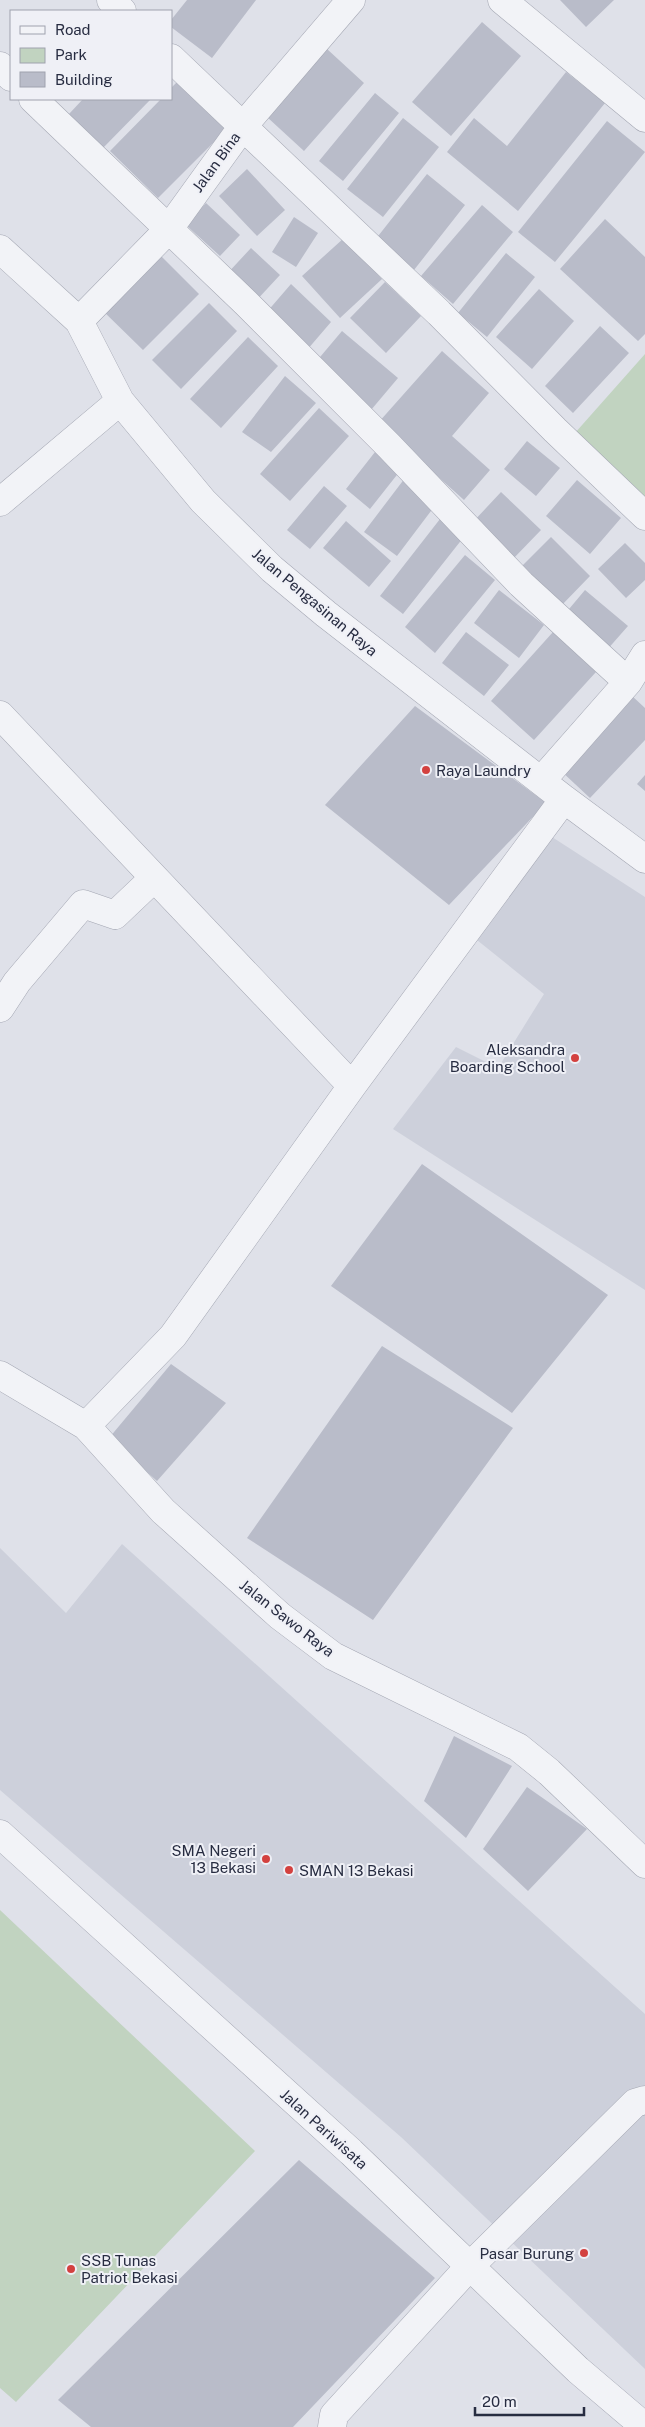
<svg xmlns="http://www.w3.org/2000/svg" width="645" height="2427" viewBox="0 0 645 2427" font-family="'Public Sans',sans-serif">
	<rect width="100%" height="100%" fill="#dfe1e9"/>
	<path fill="#cdd0db" d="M552 837 645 897V1290L393 1129 456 1047 498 1068 544 994 467 932Z
		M122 1544 645 2014V2369L401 2137 0 1790V1548L66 1613Z"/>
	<path fill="#c1d3c0" d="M645 354V516L567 442Z
		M0 1910 255 2151 16 2402 0 2388Z"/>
	<path fill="#b9bcc9" d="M187 0H256L212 58 171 27V20Z
		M560 0H614L586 27Z
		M482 22 521 56 451 136 412 102Z
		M327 49 364 83 304 151 267 117Z
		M566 72 605 103 518 211 447 152 474 118 507 146Z
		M177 82 226 130 158 198 110 151 161 99H171V88Z
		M375 93 399 113 343 181 319 161Z
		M83 99H151L103 148 69 114Z
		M403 118 439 147 383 217 347 189Z
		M607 121 645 152 555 262 518 232Z
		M247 169 285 210 257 236 219 196Z
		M427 174 465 205 414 270 375 240Z
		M206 203 240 235 220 256 186 225Z
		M482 205 513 232 453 304 421 276Z
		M294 217 318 233 296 267 272 252Z
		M605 219 645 257V334L638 341 560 269Z
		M344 238 382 279 340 318 302 276Z
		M251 248 280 275 254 303 225 276Z
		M156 251 199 294 143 350 100 308Z
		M506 253 535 277 487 337 458 313Z
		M385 282 421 316 386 353 350 318Z
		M291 284 331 322 307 350 266 313Z
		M539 289 574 321 532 369 496 337Z
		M209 303 237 331 181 389 152 360Z
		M600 326 629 353 573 413 545 386Z
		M342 331 398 378 371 410 315 363Z
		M248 337 278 366 221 428 190 399Z
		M442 351 489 393 452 436 490 470 464 500 378 423Z
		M285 376 316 403 271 452 242 432Z
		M319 408 349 436 290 501 260 474Z
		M527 441 560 468 536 496 504 469Z
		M375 452 400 471 370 509 346 489Z
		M405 478 437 503 397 556 364 532Z
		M577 480 621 518 590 554 546 516Z
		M324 486 347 506 310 549 287 530Z
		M501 492 541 530 512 560 473 522Z
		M440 519 463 538 403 614 380 596Z
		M346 521 391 561 369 587 323 548Z
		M551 537 590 576 560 607 520 568Z
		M625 543 645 563V580L626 598 598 569Z
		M465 555 495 580 435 653 405 627Z
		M499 590 544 625 519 658 474 623Z
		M585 590 628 626 606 651 564 615Z
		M466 632 509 665 484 696 442 663Z
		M553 632 596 672 534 740 491 701Z
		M631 695 645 708V740L590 798 560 770Z
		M415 706 546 803 449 905 325 805Z
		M645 775V791L637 784Z
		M422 1164 608 1295 512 1413 331 1286Z
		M382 1346 513 1428 373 1620 247 1538Z
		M171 1364 226 1403 157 1481 109 1438Z
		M454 1736 512 1766 466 1838 424 1801Z
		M527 1787 587 1829 528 1891 483 1849Z
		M299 2160 435 2278 293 2427H91L58 2400Z"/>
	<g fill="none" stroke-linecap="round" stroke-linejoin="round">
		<g stroke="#a4a7b3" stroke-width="29">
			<path id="minor" d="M111 0 122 11
				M502 0 645 118
				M171 58 439 313 555 430 645 516
				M0 66 11 77
				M33 99 246 303 389 446 521 584 628 682
				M0 249 79 321 120 401 203 501 272 569 326 614 564 799 645 859
				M79 321 168 230 243 126 351 0
				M0 502 120 401
				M0 715 352 1086
				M541 781 628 682 645 655
				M0 1008 17 982 83 904 115 915 154 878
				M0 1375 86 1426 163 1511 280 1616 333 1656 518 1747 549 1772 645 1864
				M86 1426 173 1336 352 1086 564 799
				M0 1834 351 2152 578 2370 645 2427
				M332 2427 334 2415 469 2267 635 2103 645 2100"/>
		</g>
		<use href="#minor" stroke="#f2f3f7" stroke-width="28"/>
	</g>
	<g fill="#d3413f" stroke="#eff0f6" stroke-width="2">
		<circle cx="426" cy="770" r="5"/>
		<circle cx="575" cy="1058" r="5"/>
		<circle cx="266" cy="1859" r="5"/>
		<circle cx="289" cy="1870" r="5"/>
		<circle cx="584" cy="2253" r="5"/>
		<circle cx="71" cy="2269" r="5"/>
	</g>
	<g text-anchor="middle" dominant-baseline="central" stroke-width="4" stroke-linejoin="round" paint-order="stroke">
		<g font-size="15" fill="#272c41" stroke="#eff0f6">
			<text transform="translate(216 162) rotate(-54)">Jalan Bina</text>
			<text transform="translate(315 602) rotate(40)">Jalan Pengasinan Raya</text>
			<text transform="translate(287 1618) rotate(38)">Jalan Sawo Raya</text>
			<text transform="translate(324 2129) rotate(42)">Jalan Pariwisata</text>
		</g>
		<g font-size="15" fill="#272c41" stroke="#eff0f6" text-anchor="start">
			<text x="436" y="770">Raya Laundry</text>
			<text x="565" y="1049" text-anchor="end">Aleksandra<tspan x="565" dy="17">Boarding School</tspan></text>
			<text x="256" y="1850" text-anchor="end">SMA Negeri<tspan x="256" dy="17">13 Bekasi</tspan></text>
			<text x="299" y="1870">SMAN 13 Bekasi</text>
			<text x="574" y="2253" text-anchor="end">Pasar Burung</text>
			<text x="81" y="2260">SSB Tunas<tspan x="81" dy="17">Patriot Bekasi</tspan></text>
		</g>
	</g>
	<rect x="10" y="10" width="162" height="90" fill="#eff0f6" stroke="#9fa2ae"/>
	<rect x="20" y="26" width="25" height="8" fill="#f2f3f7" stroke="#9fa2ae"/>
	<text x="55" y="35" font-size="15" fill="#272c41">Road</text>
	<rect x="20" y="48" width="25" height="15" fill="#c1d3c0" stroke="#9fa2ae"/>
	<text x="55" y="60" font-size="15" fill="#272c41">Park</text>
	<rect x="20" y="72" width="25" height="15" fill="#b9bcc9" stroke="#9fa2ae"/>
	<text x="55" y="85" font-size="15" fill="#272c41">Building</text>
	<path d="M475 2407v8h109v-8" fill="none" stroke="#272c41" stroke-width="2.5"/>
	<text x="482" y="2407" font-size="15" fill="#272c41" stroke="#eff0f6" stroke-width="4" paint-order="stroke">20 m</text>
</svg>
